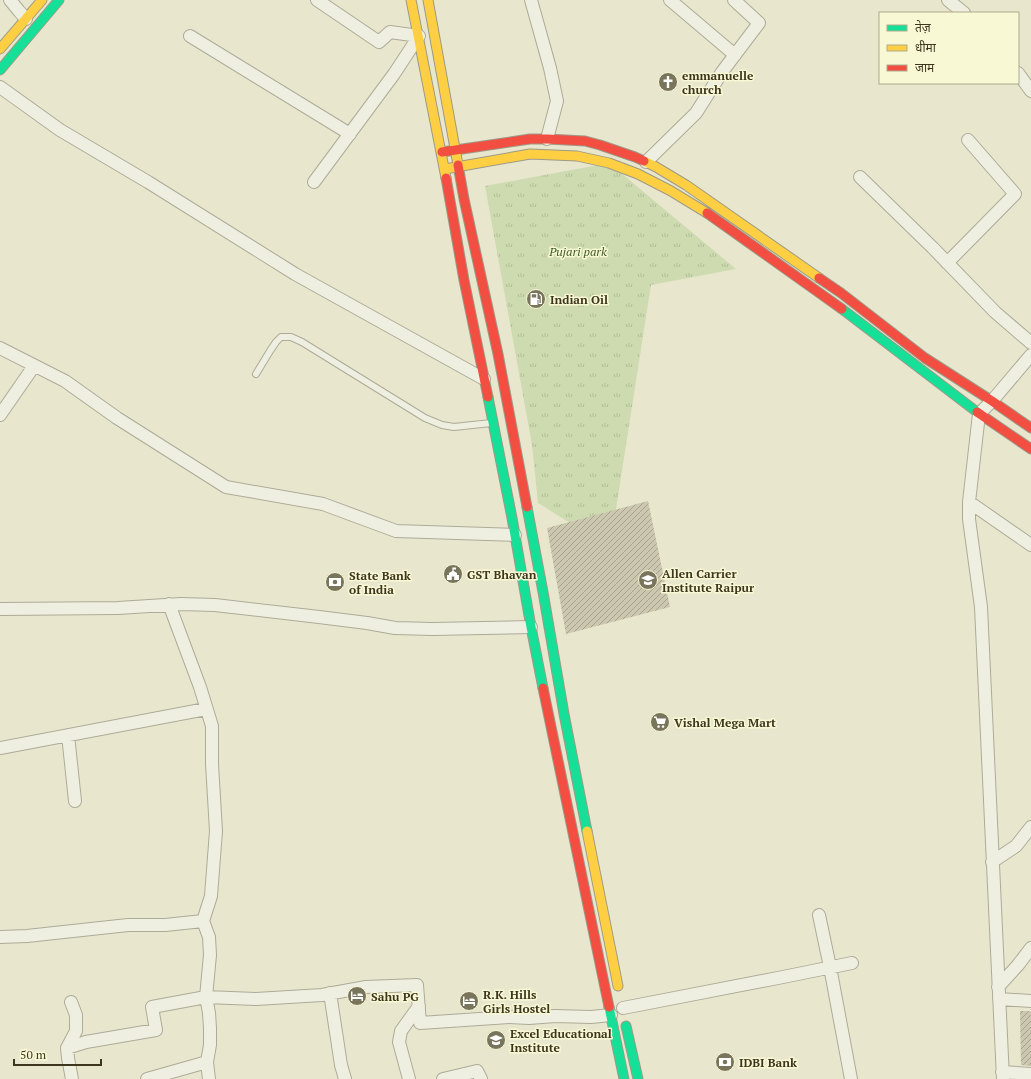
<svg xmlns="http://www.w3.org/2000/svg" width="1031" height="1079" viewBox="0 0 1031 1079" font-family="'PT Serif','Noto Sans Devanagari',serif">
	<defs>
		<pattern id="park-tufts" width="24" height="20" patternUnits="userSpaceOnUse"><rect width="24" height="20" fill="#cedbb0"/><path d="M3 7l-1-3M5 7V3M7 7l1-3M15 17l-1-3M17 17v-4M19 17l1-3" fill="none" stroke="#b2bd97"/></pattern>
		<pattern id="building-hatch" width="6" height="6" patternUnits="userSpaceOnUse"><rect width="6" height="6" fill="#ccc7af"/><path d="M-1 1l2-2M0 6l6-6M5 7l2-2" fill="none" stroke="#a7a28e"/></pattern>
	</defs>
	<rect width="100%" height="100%" fill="#e8e7ce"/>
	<path fill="url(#park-tufts)" d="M609 163 736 269 651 285 610 548 538 503 532 445 485 186Z"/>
	<path fill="url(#building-hatch)" d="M648 501 670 607 566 634 547 528Z
		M1020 1011H1031V1066L1021 1065Z"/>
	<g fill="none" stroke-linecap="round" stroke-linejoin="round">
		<g stroke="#adab97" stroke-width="8">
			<path id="lane" d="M256 374 270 351 276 342 281 337H291L302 342 425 418 442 425 454 427 491 423"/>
		</g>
		<g stroke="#adab97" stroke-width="14">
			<path id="street" d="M10 0 19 11 26 19
				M531 0 550 68 557 101 547 139
				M670 0 735 55
				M948 0 964 13
				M190 36 350 134
				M1018 73 1031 91
				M0 87 60 130 148 182 295 274 484 379
				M646 162 696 113 722 72 759 23 734 0
				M860 177 933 248 995 312 1031 343
				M314 182 394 74 419 36 390 32 379 42 317 0
				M947 263 1015 194 968 140
				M0 348 65 381 117 418 226 487 323 504 396 531 515 535
				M0 415 34 366
				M969 502 1031 545
				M169 604 200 687 212 726V764L216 831 211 896 203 921 209 937 210 955 206 997 209 1013 210 1028V1045L207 1062 209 1079
				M0 609 118 608 181 604 215 605 319 617 367 623 395 628 432 629 531 627
				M68 735 75 801
				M0 748 206 709
				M992 862 1016 846 1031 827
				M819 915 830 967 851 1079
				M0 937 27 936 128 925H165L203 921
				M998 987 1018 965 1031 948
				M330 993 341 1065 345 1079
				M999 999 1031 1001
				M71 1002 76 1015V1031L67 1048 68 1058 72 1079
				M623 1008 778 978 852 963
				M67 1048 86 1042 156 1030 152 1007 206 997 256 999 322 995 366 987 417 985 420 1023 509 1017 529 1018 555 1016 591 1017 611 1015
				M1002 1072 1031 1074
				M147 1079 207 1062
				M409 1079 399 1042 401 1031 419 1006
				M443 1079 477 1071 481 1079
				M1003 1079 981 607 969 519V502L979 414 992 401 1031 355"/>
		</g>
		<g stroke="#9d9a87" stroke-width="11">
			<path id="fast" d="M0 70 59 0
				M842 309 977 412
				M488 397 512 518 531 627 543 688
				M527 507 543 592 564 714 587 831
				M609 1007 624 1079
				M626 1026 638 1079"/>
		</g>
		<g stroke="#9d9a87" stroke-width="11">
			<path id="slow" d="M411 0 446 178
				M428 0 458 165
				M0 49 42 0
				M644 161 656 167 686 185 819 278
				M445 169 530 154 577 156 609 163 638 174 671 191 707 213
				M587 831 618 986"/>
		</g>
		<g stroke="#9d9a87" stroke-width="11">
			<path id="jam" d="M442 152 530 139H547L585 141 600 145 635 157 644 161
				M458 165 464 199 498 354 527 507
				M446 178 464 280 488 397
				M707 213 842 309
				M819 278 841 293 925 358 992 401 1031 428
				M977 412 1031 449
				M543 688 609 1007"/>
		</g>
		<use href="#lane" stroke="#efefe1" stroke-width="6"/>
		<use href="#street" stroke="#efefe1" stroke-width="12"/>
		<use href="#fast" stroke="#16e098" stroke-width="9"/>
		<use href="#slow" stroke="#ffcf43" stroke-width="9"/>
		<use href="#jam" stroke="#f24e42" stroke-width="9"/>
	</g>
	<defs>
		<g id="church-disc" transform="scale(1)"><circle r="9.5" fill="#79745c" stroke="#f8f8d5"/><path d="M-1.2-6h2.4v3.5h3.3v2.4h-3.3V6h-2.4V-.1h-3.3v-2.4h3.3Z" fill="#fff"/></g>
		<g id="fuel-disc" transform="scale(1)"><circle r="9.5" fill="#79745c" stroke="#f8f8d5"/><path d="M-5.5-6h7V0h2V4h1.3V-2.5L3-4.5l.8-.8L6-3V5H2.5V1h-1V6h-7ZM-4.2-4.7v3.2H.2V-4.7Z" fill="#fff"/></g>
		<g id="civic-disc" transform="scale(1)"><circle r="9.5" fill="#79745c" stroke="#f8f8d5"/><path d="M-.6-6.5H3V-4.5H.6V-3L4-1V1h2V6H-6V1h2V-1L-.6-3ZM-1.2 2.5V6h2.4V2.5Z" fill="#fff"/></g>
		<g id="school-disc" transform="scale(1)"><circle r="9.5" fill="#79745c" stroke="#f8f8d5"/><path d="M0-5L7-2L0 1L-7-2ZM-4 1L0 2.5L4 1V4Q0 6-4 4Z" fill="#fff"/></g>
		<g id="bank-disc" transform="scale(1)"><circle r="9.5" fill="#79745c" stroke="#f8f8d5"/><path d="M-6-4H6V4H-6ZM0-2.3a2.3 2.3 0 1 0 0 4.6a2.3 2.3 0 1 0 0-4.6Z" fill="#fff"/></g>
		<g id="supermarket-disc" transform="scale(1)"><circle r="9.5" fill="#79745c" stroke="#f8f8d5"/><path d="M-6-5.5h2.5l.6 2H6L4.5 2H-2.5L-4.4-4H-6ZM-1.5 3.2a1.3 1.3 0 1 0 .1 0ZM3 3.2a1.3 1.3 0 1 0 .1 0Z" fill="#fff"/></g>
		<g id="hotel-disc" transform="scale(1)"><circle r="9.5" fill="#79745c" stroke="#f8f8d5"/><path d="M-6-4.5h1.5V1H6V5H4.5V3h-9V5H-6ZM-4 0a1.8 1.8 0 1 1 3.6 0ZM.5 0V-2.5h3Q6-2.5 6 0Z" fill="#fff"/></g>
	</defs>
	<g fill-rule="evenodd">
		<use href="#church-disc" x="668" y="82"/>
		<use href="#fuel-disc" x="536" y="299"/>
		<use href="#civic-disc" x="453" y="574"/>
		<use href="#school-disc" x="648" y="580"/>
		<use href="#bank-disc" x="335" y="582"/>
		<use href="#supermarket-disc" x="660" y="722"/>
		<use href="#hotel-disc" x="357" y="996"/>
		<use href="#hotel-disc" x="469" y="1001"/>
		<use href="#school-disc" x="496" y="1040"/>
		<use href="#bank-disc" x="725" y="1062"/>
	</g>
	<g text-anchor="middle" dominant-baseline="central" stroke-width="3" stroke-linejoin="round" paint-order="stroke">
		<g font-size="12" font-weight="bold" fill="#3d361e" stroke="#f8f8d5" text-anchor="start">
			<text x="682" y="75">emmanuelle<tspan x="682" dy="14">church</tspan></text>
			<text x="550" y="299">Indian Oil</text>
			<text x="662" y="573">Allen Carrier<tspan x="662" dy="14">Institute Raipur</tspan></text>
			<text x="467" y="574">GST Bhavan</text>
			<text x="349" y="575">State Bank<tspan x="349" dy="14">of India</tspan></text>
			<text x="674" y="722">Vishal Mega Mart</text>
			<text x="483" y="994">R.K. Hills<tspan x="483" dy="14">Girls Hostel</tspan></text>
			<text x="371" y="996">Sahu PG</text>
			<text x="510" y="1033">Excel Educational<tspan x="510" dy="14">Institute</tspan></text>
			<text x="739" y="1062">IDBI Bank</text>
		</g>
		<g font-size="12" font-style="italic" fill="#3d5b23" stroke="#f8f8d5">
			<text x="578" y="251">Pujari park</text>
		</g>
	</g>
	<rect x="879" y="12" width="140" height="72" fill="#f8f8d5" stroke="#adaa8c"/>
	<rect x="887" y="25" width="20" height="6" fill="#16e098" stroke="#adaa8c"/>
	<text x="915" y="32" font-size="12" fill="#3d361e">तेज़</text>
	<rect x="887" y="45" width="20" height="6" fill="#ffcf43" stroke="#adaa8c"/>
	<text x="915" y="52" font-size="12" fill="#3d361e">धीमा</text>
	<rect x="887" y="65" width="20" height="6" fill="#f24e42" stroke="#adaa8c"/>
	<text x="915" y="72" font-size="12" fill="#3d361e">जाम</text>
	<path d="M14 1059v6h87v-6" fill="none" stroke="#3d361e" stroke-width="2"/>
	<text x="20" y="1059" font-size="12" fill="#3d361e" stroke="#f8f8d5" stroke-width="3" paint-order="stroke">50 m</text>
</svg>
